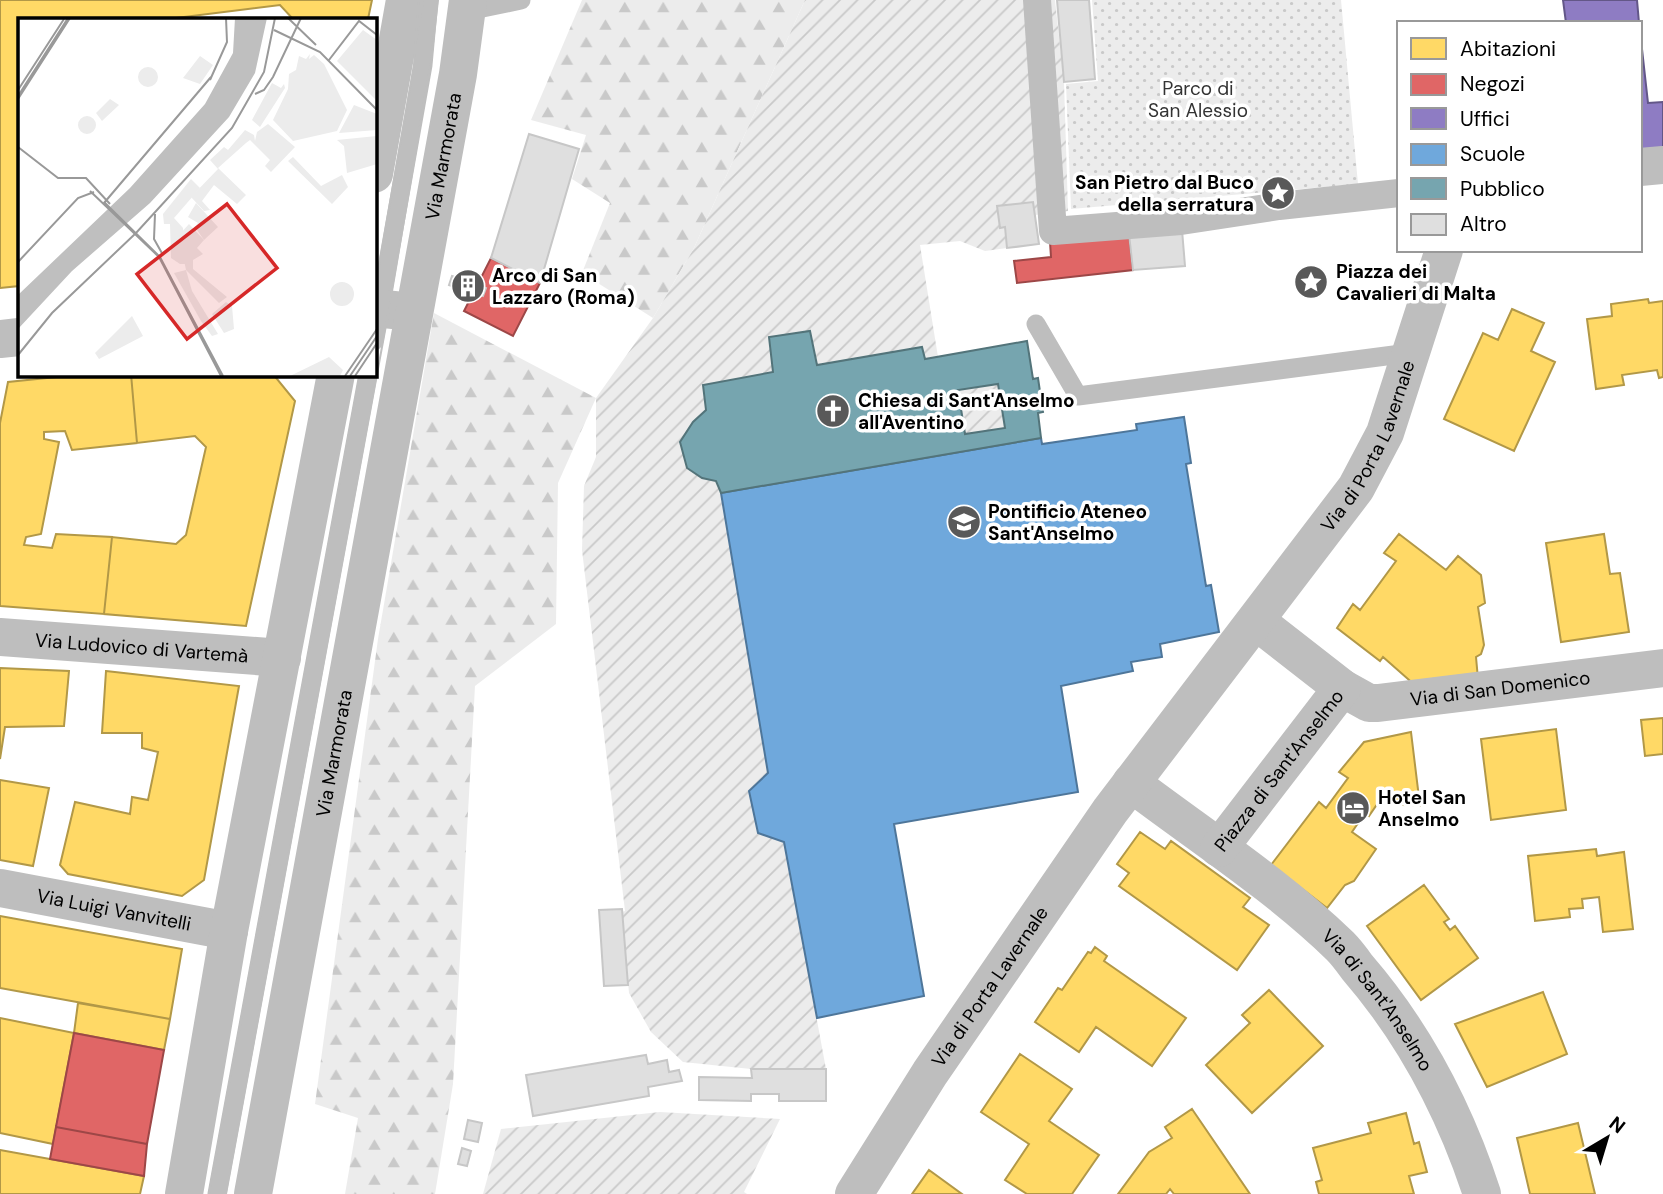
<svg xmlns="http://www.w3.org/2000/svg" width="1663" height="1194" viewBox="0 0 1663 1194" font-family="'DM Sans',sans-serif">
	<defs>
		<pattern id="forest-firs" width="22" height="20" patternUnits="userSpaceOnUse" patternTransform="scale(1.75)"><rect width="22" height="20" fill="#ececec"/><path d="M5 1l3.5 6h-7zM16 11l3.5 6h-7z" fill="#c9c9c9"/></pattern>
		<pattern id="park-dots" width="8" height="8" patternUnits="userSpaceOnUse" patternTransform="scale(1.75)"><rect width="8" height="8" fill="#ececec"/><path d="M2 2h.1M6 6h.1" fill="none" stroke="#c9c9c9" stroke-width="1.8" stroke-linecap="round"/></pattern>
		<pattern id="garden-furrows" width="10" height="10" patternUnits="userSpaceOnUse" patternTransform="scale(1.75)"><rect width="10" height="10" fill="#ececec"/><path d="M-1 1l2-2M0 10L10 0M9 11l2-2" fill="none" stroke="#c9c9c9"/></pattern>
	</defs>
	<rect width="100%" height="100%" fill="#fff"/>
	<path fill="url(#forest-firs)" d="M582 0H805L694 248 653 318 582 273 610 203 572 179 586 135 531 120Z
		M434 313 596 398 558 483 556 624 475 686 453 1084 435 1194H345L358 1118 315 1104 378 639Z"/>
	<path fill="url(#park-dots)" d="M1092 0H1341L1358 184 1071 209 1066 84 1098 81Z"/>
	<path fill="url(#garden-furrows)" d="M805 0H1055L1064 82 1068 211 1035 215 1033 202 997 206 1000 227H1005L1007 248 985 251 960 241 920 245 938 357 925 359 922 348 817 365 769 337 773 372 703 385 706 410 693 422 680 442 687 468 707 479 716 481 721 493 768 773 749 791 758 833 784 842 826 1069H751L683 1062 651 1032 629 993 622 912 625 911 582 550 584 486 596 457V398L653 318 694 248Z
		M998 384 1005 428 965 434 958 390Z
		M660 1112 780 1119 744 1192 747 1194H483L501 1129Z"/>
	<path fill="#ffd966" stroke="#b29847" stroke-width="2" d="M0 0H372L368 19H293L280 5 168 19H19V286L0 288Z
		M1648 299 1649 303 1663 301V377L1659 378 1657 370 1622 375 1624 385 1596 389 1587 319 1612 316 1611 304Z
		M1512 309 1544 323 1531 351 1555 362 1514 451 1444 419 1483 333 1498 340Z
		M86 374H131L137 443 72 450 65 431 44 432V439L59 442 41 534 26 537 24 545 52 548 56 534 112 537 104 614 0 606V423L8 382Z
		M131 374H273L295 401 246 626 104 614 112 537 176 544 186 535 206 447 195 436 137 443Z
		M1399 534 1446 570 1458 556 1481 575 1485 603 1478 607 1484 645 1481 654 1476 657 1478 679 1417 687 1383 657 1380 661 1337 628 1353 604 1360 610 1396 561 1384 553Z
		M1604 534 1610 574 1620 573 1629 632 1561 642 1546 543Z
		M0 668 69 671 64 726 5 727 0 759Z
		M106 671 239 686 204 880 182 896 68 874 60 865 75 802 130 814 132 797 148 800 158 752 142 748V733H102Z
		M1663 718V754L1645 756 1641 720Z
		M1556 729 1566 810 1491 820 1481 739Z
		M1411 732 1420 806 1385 804 1380 800 1369 816 1365 813 1352 832 1376 849 1354 881 1345 885 1327 908 1271 865 1319 802 1326 808 1348 778 1339 772 1364 742Z
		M0 780 49 788 33 866 0 860Z
		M1140 832 1165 849 1171 841 1250 898 1243 907 1269 925 1237 970 1119 886 1129 873 1117 864Z
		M1596 849 1597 856 1624 852 1633 929 1603 932 1599 897 1582 899 1583 908 1569 909 1570 917 1535 921 1528 856Z
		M1424 885 1449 919 1444 922 1450 930 1455 926 1478 958 1421 1000 1367 926Z
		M0 916 182 949 170 1019 0 988Z
		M1095 947 1107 956 1104 961 1186 1018 1152 1066 1096 1027 1079 1052 1035 1022 1058 988 1062 990 1088 952 1091 953Z
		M1269 990 1323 1046 1252 1113 1206 1065 1250 1023 1242 1015Z
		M1543 992 1567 1054 1487 1087 1455 1024Z
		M78 1003 170 1019 164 1050 74 1033Z
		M0 1018 74 1033 53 1144 0 1133Z
		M1020 1054 1072 1089 1049 1121 1099 1155 1072 1194H1027L1005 1180 1029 1144 981 1112Z
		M1192 1109 1250 1194H1174L1170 1189 1166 1194H1118L1149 1152 1172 1138 1165 1127Z
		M1406 1113 1414 1144 1419 1142 1427 1172 1409 1176 1414 1194H1319L1316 1182 1322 1180 1313 1148 1371 1133 1368 1123Z
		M1578 1123 1595 1194H1530L1517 1138Z
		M0 1150 144 1176 140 1194H0Z
		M929 1170 962 1194H912Z"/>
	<path fill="#e06666" stroke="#9d4747" stroke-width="2" d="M1129 234 1133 270 1017 283 1014 261 1051 257 1050 242Z
		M491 258 540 283 513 336 464 311Z
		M74 1033 164 1050 147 1144 56 1127Z
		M56 1127 147 1144 144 1176 50 1159Z"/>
	<path fill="#8e7cc3" stroke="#635788" stroke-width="2" d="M1563 0H1637L1639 23H1566Z
		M1640 31 1648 103 1663 102V150L1640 152Z"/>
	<path fill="#6fa8dc" stroke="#4e769a" stroke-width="2" d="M1184 417 1191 463 1186 464 1206 586 1211 585 1219 632 1160 644 1162 657 1131 662 1133 671 1061 686 1078 792 894 824 924 996 817 1018 784 842 758 833 749 791 768 773 721 493 1041 438 1042 444 1137 430 1136 424Z"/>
	<path fill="#76a5af" stroke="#53747a" stroke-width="2" fill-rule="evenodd" d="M810 331 817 365 922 347 925 359 1027 341 1033 379 1038 378 1043 412 1038 413 1041 438 721 493 716 481 702 478 687 468 680 442 693 422 706 410 703 385 773 372 769 337ZM998 384 1005 428 965 434 958 390Z"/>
	<path fill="#dfdfdf" stroke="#c7c7c7" stroke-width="2" d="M1057 0H1089L1095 79 1064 82Z
		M529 134 579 149 540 283 491 258Z
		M1033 202 1039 244 1007 248 1005 227 1000 228 997 206Z
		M1182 230 1185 266 1133 270 1129 234Z
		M452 276 486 288 483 296 449 285Z
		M622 909 628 985 604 986 599 910Z
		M646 1055 648 1064 667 1060 669 1072 679 1070 682 1081 648 1087 649 1096 533 1116 526 1075Z
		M751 1069H826V1101H779V1094H751V1101L699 1100V1077L752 1078Z
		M468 1120 482 1123 478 1142 464 1139Z
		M462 1148 471 1151 467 1166 458 1164Z"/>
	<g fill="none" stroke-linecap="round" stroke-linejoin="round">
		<path stroke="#bebebe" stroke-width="19" d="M468 11 521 0
			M1036 324 1078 396 1409 353
			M374 341 423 65 429 0
			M217 1194 368 374"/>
		<path stroke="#bebebe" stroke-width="28" d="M1037 0 1053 231 1181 221 1279 206 1399 193"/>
		<g stroke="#bebebe" stroke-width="38">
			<path d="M1640 167 1663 165"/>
			<path d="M374 308 413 312"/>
			<path d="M0 339 19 337"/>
			<path id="s1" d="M0 637 282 658"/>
			<path id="s2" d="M1342 688 1369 703H1378L1663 668"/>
			<path id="s3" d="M1131 783C1201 836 1277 885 1340 946 1347 953 1352 960 1357 967 1414 1033 1455 1111 1482 1194"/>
			<path id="s4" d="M1219 848 1342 688 1256 621"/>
			<path id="s5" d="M0 888 229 931"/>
			<path id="s6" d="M854 1194 930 1073 1110 811 1356 488 1385 433 1444 250"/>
		</g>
		<g stroke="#bebebe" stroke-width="38">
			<path d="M374 174 405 0"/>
			<path d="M184 1194 229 931 336 374"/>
			<path id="s7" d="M253 1194 458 74 468 0"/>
		</g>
		<path stroke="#bebebe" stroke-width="2" d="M374 295 414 65 419 0
			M209 1194 360 374
			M226 1194 389 309 431 61 438 0"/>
	</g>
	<defs>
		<g id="sight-disc" transform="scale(1.75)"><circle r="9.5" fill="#595959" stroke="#fff"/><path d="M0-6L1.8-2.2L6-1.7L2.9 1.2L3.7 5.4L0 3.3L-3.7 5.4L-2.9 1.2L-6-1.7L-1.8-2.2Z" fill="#fff"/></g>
		<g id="building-disc" transform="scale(1.75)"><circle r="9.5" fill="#595959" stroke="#fff"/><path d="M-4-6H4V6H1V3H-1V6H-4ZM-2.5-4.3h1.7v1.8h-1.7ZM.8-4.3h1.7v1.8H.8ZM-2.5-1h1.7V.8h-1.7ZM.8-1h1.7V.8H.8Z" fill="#fff"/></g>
		<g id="church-disc" transform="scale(1.75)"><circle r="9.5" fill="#595959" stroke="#fff"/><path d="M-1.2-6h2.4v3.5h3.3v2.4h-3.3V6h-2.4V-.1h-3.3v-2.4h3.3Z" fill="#fff"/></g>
		<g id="university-disc" transform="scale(1.75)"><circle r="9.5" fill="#595959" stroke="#fff"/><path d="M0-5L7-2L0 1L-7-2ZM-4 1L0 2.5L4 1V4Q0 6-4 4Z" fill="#fff"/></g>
		<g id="hotel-disc" transform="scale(1.75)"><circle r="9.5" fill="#595959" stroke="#fff"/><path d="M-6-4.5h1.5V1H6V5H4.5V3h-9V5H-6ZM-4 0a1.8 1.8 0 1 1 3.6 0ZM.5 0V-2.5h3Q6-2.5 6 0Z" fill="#fff"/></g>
	</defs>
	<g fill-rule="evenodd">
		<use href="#sight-disc" x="1278" y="193"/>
		<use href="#sight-disc" x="1311" y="282"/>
		<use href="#building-disc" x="468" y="286"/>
		<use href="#church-disc" x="833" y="411"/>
		<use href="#university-disc" x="964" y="522"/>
		<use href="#hotel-disc" x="1353" y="808"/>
	</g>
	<g text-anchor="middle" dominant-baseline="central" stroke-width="7" stroke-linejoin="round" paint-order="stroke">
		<g font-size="19" fill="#333" stroke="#fff">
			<text x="1198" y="88">Parco di<tspan x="1198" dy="22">San Alessio</tspan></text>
		</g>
		<g font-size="19" fill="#000" stroke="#fff">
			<text stroke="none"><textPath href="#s7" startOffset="1055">Via Marmorata</textPath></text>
			<text stroke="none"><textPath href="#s6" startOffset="910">Via di Porta Lavernale</textPath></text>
			<text stroke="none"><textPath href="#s1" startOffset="142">Via Ludovico di Vartemà</textPath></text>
			<text stroke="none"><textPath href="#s2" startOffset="163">Via di San Domenico</textPath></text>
			<text stroke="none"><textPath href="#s7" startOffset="448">Via Marmorata</textPath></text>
			<text stroke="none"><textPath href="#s4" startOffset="98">Piazza di Sant'Anselmo</textPath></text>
			<text stroke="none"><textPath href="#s5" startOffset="116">Via Luigi Vanvitelli</textPath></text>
			<text stroke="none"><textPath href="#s6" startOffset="248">Via di Porta Lavernale</textPath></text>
			<text stroke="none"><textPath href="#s3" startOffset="331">Via di Sant'Anselmo</textPath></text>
		</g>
		<g font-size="19" font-weight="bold" fill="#000" stroke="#fff" text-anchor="start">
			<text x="1254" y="182" text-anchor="end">San Pietro dal Buco<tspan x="1254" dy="22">della serratura</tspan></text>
			<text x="1336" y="271">Piazza dei<tspan x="1336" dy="22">Cavalieri di Malta</tspan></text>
			<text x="492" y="275">Arco di San<tspan x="492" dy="22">Lazzaro (Roma)</tspan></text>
			<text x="858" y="400">Chiesa di Sant'Anselmo<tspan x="858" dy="22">all'Aventino</tspan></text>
			<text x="988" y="511">Pontificio Ateneo<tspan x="988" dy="22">Sant'Anselmo</tspan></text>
			<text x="1378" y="797">Hotel San<tspan x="1378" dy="22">Anselmo</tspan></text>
		</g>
	</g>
	<g transform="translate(18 18)">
		<rect width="359" height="359" fill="#fff"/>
		<path d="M173 161 182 170 156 200 165 210 168 246H162L153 240 152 206H146L145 196ZM168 252 174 273 200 316 194 318 183 303 156 255Z" fill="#ececec"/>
		<path d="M345 12 359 22V83L319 43ZM275 139 303 168 324 157 330 169 314 186 270 143ZM178 185 200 209 186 222 177 209 180 205 170 199ZM312 276a12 12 0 1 1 24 0a12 12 0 1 1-24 0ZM114 298 125 318 81 341 77 335ZM311 339 325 352 322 358H272Z" fill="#ececec"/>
		<path d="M292 36 291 41 296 37 306 46 329 92 319 113 275 123 255 102 270 71 271 56 278 52 281 38 288 41ZM182 38 195 47 182 66 165 60ZM120 59a10 10 0 1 1 20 0a10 10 0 1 1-20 0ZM254 65 263 70 266 66 267 70 242 109 234 102ZM92 81 101 87 84 103 78 95ZM336 87 359 96V112L321 115ZM60 107a9 9 0 1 1 18 0a9 9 0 1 1-18 0ZM250 106 277 129 253 154 247 148 252 142 232 122 228 125 200 150 228 177 219 186 196 167 184 183 192 192 186 193 173 179 200 151 192 142 206 129 210 132 227 112 236 117 237 123 239 114ZM359 118V146L329 155 326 128 319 122ZM171 206 186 222 179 230 185 236 175 242V251L209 279 201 285 168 252 161 217ZM208 284 214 288 216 311 206 315 194 296Z" fill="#ececec"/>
		<path d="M217 0H249L237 55 211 99 132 185 54 253 0 311V277L112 170 187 86 215 35Z" fill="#bfbfbf"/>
		<path fill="none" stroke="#999" stroke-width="2" d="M270 0 298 27M256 12 302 34 359 92M311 42 341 3 359 17M192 62 209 24 208 0M0 72 46 1M237 76 246 72 255 59 283 0M0 78 50 0M0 81 52 0M0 129 40 160H68L92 186M72 173 141 239 203 358M86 184 142 239 205 358M86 185 193 59M137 196 136 221 145 237M0 244 60 180 76 174M0 337 34 295 118 215 214 110 246 54 257 0M327 358 359 311M332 358 359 318M337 358 359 325"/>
		<path fill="#d62828" fill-opacity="0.15" stroke="#d62828" stroke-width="3.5" d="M209 186 259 250 169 321 119 256Z"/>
		<rect width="359" height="359" fill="none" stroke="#000" stroke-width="3.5"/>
	</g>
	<rect x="1397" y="21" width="245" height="231" fill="#ffffff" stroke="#999999" stroke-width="2"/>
	<rect x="1411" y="38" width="35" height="21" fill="#ffd966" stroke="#999999" stroke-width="2"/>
	<text x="1460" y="56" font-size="21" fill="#000000">Abitazioni</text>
	<rect x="1411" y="74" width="35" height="21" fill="#e06666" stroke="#999999" stroke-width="2"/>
	<text x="1460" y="91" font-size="21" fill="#000000">Negozi</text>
	<rect x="1411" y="108" width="35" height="21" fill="#8e7cc3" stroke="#999999" stroke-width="2"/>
	<text x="1460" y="126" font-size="21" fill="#000000">Uffici</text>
	<rect x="1411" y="144" width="35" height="21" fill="#6fa8dc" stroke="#999999" stroke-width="2"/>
	<text x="1460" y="161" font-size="21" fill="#000000">Scuole</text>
	<rect x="1411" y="178" width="35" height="21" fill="#76a5af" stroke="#999999" stroke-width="2"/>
	<text x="1460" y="196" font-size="21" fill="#000000">Pubblico</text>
	<rect x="1411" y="214" width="35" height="21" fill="#dfdfdf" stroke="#999999" stroke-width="2"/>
	<text x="1460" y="231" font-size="21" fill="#000000">Altro</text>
	<g transform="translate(1607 1138) rotate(38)" stroke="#ffffff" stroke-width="5" paint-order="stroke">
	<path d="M0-5L12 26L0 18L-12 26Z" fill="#000000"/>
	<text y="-10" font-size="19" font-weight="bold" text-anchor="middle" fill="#000000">N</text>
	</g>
</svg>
